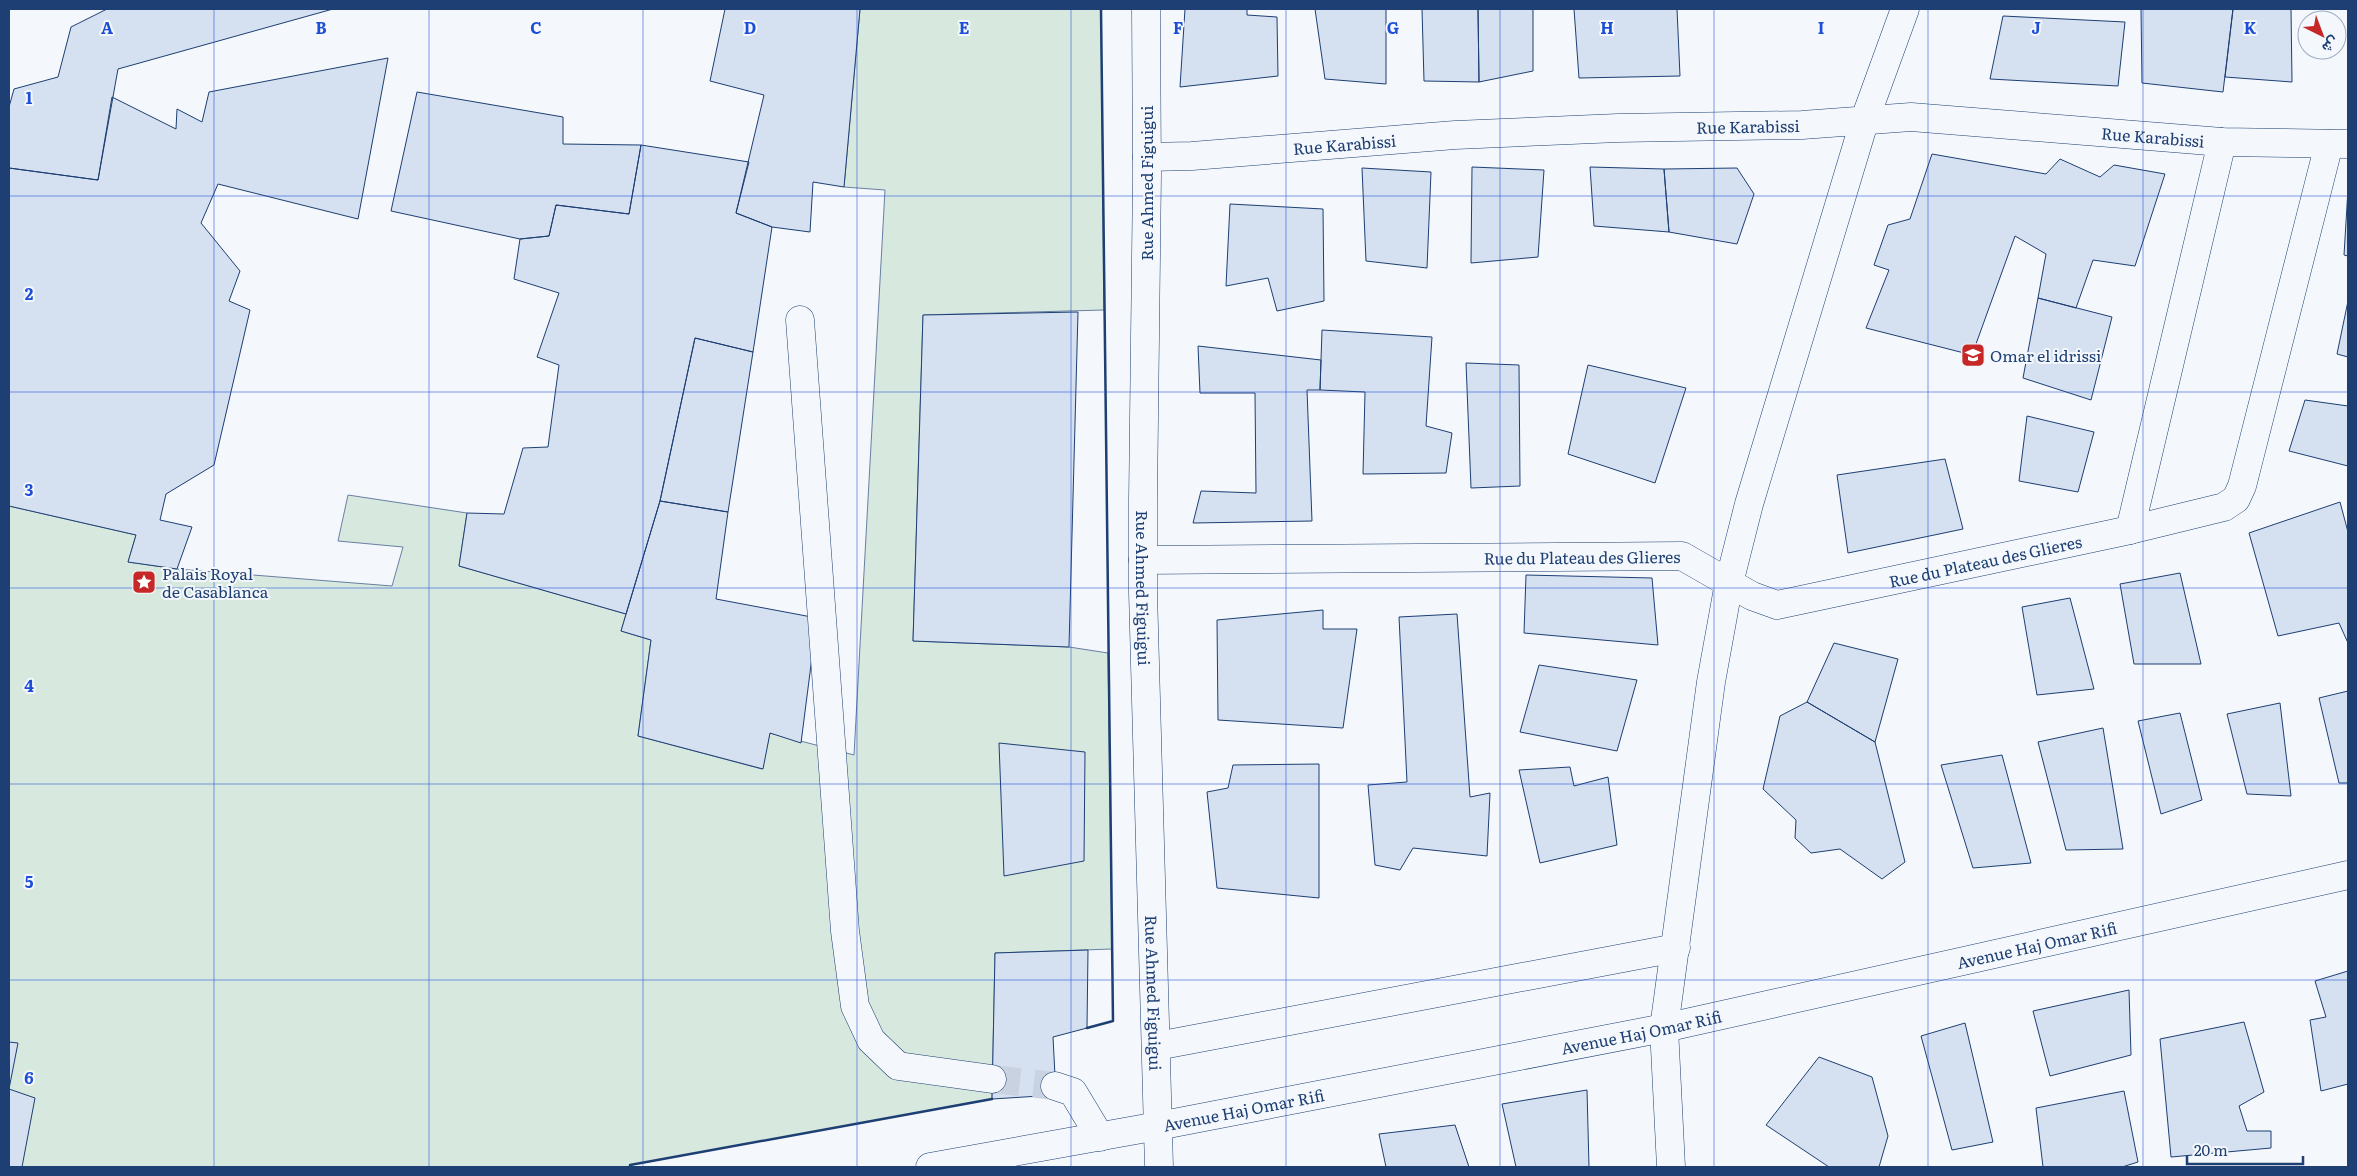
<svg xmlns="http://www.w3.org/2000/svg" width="2357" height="1176" viewBox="0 0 2357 1176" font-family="Literata,Vazirmatn,serif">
	<rect width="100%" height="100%" fill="#f4f7fb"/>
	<path fill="#d7e8df" stroke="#687fa3" d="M860 9H1101L1104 310 923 315 913 641 1069 647 1108 653 1112 949 995 953 992 1099 630 1165V1167H9V506L136 535 128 562 177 569 392 586 403 547 338 541 348 495 467 513 459 566 626 614 621 631 651 640 638 736 762 769 770 733 854 755 885 190 844 187Z"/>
	<path fill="#d5e0f0" stroke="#1d3f73" d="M107 9H333L118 69 98 180 9 168V107L14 89 58 77 71 27Z
		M725 9H860L844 187 813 182 810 232 772 227 736 213 764 95 710 81Z
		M1185 9H1247V15L1277 17 1278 76 1180 87Z
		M1315 9H1386V84L1325 79Z
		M1422 9H1478L1479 82 1424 81Z
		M1478 9H1533V71L1479 82Z
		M1574 9H1677L1680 76 1579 78Z
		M2141 9H2233L2223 92 2142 83Z
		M2233 9H2291L2292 82 2225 77Z
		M2003 16 2125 22 2118 86 1990 79Z
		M388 58 358 219 218 184 201 223 240 271 229 301 250 310 214 465 166 494 160 520 192 527 177 569 128 562 136 535 9 506V168L98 180 112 97 176 129 177 109 202 122 209 92Z
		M417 92 563 117V144L641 145 629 214 556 205 549 236 520 239 391 211Z
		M641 145 749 162 736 213 772 227 753 352 695 338 660 501 626 614 459 566 467 513 504 514 523 448 548 447 559 365 537 357 559 293 514 279 520 239 549 236 556 205 629 214Z
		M1932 154 2046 174 2060 159 2100 177 2114 165 2165 174 2135 266 2093 260 2076 308 2038 298 2046 254 2015 236 1972 355 1866 328 1889 270 1874 265 1888 225 1910 219Z
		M1472 167 1544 170 1538 257 1471 263Z
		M1590 167 1664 169 1669 232 1594 226Z
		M1362 168 1431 172 1427 268 1366 261Z
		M1737 168 1754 194 1737 244 1669 232 1664 169Z
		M2348 189V256L2344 255Z
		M1230 204 1323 209 1324 301 1277 311 1268 278 1226 286Z
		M2038 298 2112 317 2091 400 2023 378Z
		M2348 301V357L2337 354Z
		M1078 312 1069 647 913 641 923 315Z
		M1322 330 1432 337 1426 426 1452 433 1446 473 1363 474 1365 392 1320 390Z
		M695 338 753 352 728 512 660 501Z
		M1198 346 1321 360 1320 390H1307L1312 521 1193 523 1201 491 1256 493 1255 393H1200Z
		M1466 363 1519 365 1520 486 1471 488Z
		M1588 365 1686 388 1655 483 1568 454Z
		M2305 400 2348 406V466L2289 451Z
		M2027 416 2094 432 2078 492 2019 481Z
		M1945 459 1963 529 1848 553 1837 475Z
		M660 501 728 512 716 599 817 618 801 743 770 733 763 769 638 736 651 640 621 631Z
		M2340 502 2348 532V643L2339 623 2278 636 2249 533Z
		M2180 573 2201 664H2134L2120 584Z
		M1526 575 1652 578 1658 645 1524 633Z
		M2070 598 2094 689 2037 695 2022 607Z
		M1323 610V629H1357L1343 728 1218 720 1217 620Z
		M1457 614 1470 797 1490 793 1487 856 1413 848 1400 870 1375 865 1368 785 1407 782 1399 617Z
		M1834 643 1898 659 1875 742 1807 702Z
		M1539 665 1637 680 1617 751 1520 732Z
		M2348 691V783H2339L2319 698Z
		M1807 702 1875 742 1905 862 1882 879 1840 849 1811 853 1795 838 1796 820 1763 789 1780 716Z
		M2280 703 2291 796 2247 794 2227 714Z
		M2180 713 2202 800 2161 814 2138 721Z
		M2103 728 2123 849 2066 850 2038 742Z
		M999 743 1085 752 1084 861 1004 876Z
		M2002 755 2031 863 1973 868 1941 765Z
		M1319 764V898L1217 888 1207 792 1228 788 1233 765Z
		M1570 767 1574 786 1608 777 1617 845 1540 863 1519 770Z
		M1088 950 1087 1028 1053 1037 1056 1095 992 1099 995 953Z
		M2348 971V1084L2321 1091 2310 1020 2326 1017 2315 981Z
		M2129 990 2131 1055 2050 1076 2033 1011Z
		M2244 1022 2264 1092 2239 1106 2247 1131H2271V1148L2171 1157 2160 1039Z
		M1965 1023 1993 1142 1952 1150 1921 1036Z
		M9 1042 18 1043 9 1089 35 1098 22 1167H9Z
		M1819 1057 1872 1077 1888 1136 1879 1167H1829L1766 1125Z
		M1587 1090 1589 1167H1516L1502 1104Z
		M2124 1091 2138 1162 2122 1167H2043L2036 1108Z
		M1455 1125 1469 1167H1386L1379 1134Z"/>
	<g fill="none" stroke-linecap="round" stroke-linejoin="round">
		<path stroke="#c9d2e0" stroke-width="28" stroke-dasharray="28 14" stroke-linecap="butt" d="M992 1079 1055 1086"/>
		<g stroke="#1d3f73" stroke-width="29">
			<g id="minor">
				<path id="s1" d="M1146 9 1147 175 1143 500V592L1159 1167"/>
				<path id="s2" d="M1147 157 1192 156 1455 135 1618 128 1802 125 1911 117 2222 142 2347 144"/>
				<path d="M800 320 845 931 855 1006 871 1040 898 1066 992 1079"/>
				<path d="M2130 530 2222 142"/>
				<path id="s3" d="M1143 560 1682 556 1752 596 1777 605 2130 530 2224 507 2236 499 2242 486 2329 144"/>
				<path d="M1157 1046 1676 948"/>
				<path d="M1055 1086 1073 1092 1100 1137"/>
				<path id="s4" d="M930 1167 1158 1126 1664 1028 2348 875"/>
				<path d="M1671 1167 1664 1028 1711 682 1729 583 1749 504 1865 119 1905 9"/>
			</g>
		</g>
		<use href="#minor" stroke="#f4f7fb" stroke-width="28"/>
		<path stroke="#1d3f73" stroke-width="2.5" d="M1087 1028 1113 1021 1101 9
			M630 1167V1165L992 1099"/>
	</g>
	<path fill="none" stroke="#1d4ed8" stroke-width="1" stroke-opacity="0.55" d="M214 9V1167M429 9V1167M643 9V1167M857 9V1167M1071 9V1167M1286 9V1167M1500 9V1167M1714 9V1167M1928 9V1167M2143 9V1167M9 196H2348M9 392H2348M9 588H2348M9 784H2348M9 980H2348"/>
	<defs>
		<g id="school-square" transform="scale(1.25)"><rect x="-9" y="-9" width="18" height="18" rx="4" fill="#c62828" stroke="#f4f7fb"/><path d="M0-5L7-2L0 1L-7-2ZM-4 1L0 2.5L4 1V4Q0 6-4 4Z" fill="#fff"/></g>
		<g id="sight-square" transform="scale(1.25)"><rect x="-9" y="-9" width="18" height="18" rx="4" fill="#c62828" stroke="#f4f7fb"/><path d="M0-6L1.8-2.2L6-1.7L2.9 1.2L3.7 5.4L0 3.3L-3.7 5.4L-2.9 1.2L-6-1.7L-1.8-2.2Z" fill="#fff"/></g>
	</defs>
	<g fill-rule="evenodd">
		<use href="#school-square" x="1973" y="355"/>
		<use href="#sight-square" x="144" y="582"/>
	</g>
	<g text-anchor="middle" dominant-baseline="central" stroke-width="4" stroke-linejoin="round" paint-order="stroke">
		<g font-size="16" fill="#1d3f73" stroke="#f4f7fb">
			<text stroke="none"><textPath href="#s2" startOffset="602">Rue Karabissi</textPath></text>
			<text stroke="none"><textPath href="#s2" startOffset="1008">Rue Karabissi</textPath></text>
			<text stroke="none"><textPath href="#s2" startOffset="198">Rue Karabissi</textPath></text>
			<text transform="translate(1146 183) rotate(-90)">Rue Ahmed Figuigui</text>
			<text stroke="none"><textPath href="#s3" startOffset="439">Rue du Plateau des Glieres</textPath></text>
			<text stroke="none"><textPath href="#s3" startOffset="859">Rue du Plateau des Glieres</textPath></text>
			<text stroke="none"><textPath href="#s1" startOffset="579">Rue Ahmed Figuigui</textPath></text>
			<text stroke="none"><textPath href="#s4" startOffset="1129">Avenue Haj Omar Rifi</textPath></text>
			<text stroke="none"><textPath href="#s1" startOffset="984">Rue Ahmed Figuigui</textPath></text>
			<text stroke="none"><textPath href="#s4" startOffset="724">Avenue Haj Omar Rifi</textPath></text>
			<text stroke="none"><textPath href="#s4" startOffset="319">Avenue Haj Omar Rifi</textPath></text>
		</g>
		<g font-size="16" fill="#1d3f73" stroke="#f4f7fb" text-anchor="start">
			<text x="1990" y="355">Omar el idrissi</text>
			<text x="162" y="573">Palais Royal<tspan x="162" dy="18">de Casablanca</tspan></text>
		</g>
	</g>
	<g font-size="16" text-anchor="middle" font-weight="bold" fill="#1d4ed8" stroke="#f4f7fb" stroke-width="4" stroke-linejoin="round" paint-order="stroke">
		<text x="107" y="34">A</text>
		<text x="321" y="34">B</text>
		<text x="536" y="34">C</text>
		<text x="750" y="34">D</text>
		<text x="964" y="34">E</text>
		<text x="1178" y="34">F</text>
		<text x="1393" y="34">G</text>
		<text x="1607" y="34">H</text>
		<text x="1821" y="34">I</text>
		<text x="2036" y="34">J</text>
		<text x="2250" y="34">K</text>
		<text x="29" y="104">1</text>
		<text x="29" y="300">2</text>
		<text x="29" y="496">3</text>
		<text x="29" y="692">4</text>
		<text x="29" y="888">5</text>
		<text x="29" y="1084">6</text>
	</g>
	<rect width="2357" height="1176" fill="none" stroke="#1d3f73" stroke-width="20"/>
	<g transform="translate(2322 35) rotate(138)"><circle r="24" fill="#f4f7fb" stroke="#9eadc5"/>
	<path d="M0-4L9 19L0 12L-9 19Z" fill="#c62828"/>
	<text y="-8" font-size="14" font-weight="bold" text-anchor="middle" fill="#1d3f73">ش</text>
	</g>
	<path d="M2187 1156v8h116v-8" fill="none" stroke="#1d3f73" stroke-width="2.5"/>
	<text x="2194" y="1156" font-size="15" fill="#1d3f73" stroke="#f4f7fb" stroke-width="4" paint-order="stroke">20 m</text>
</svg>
